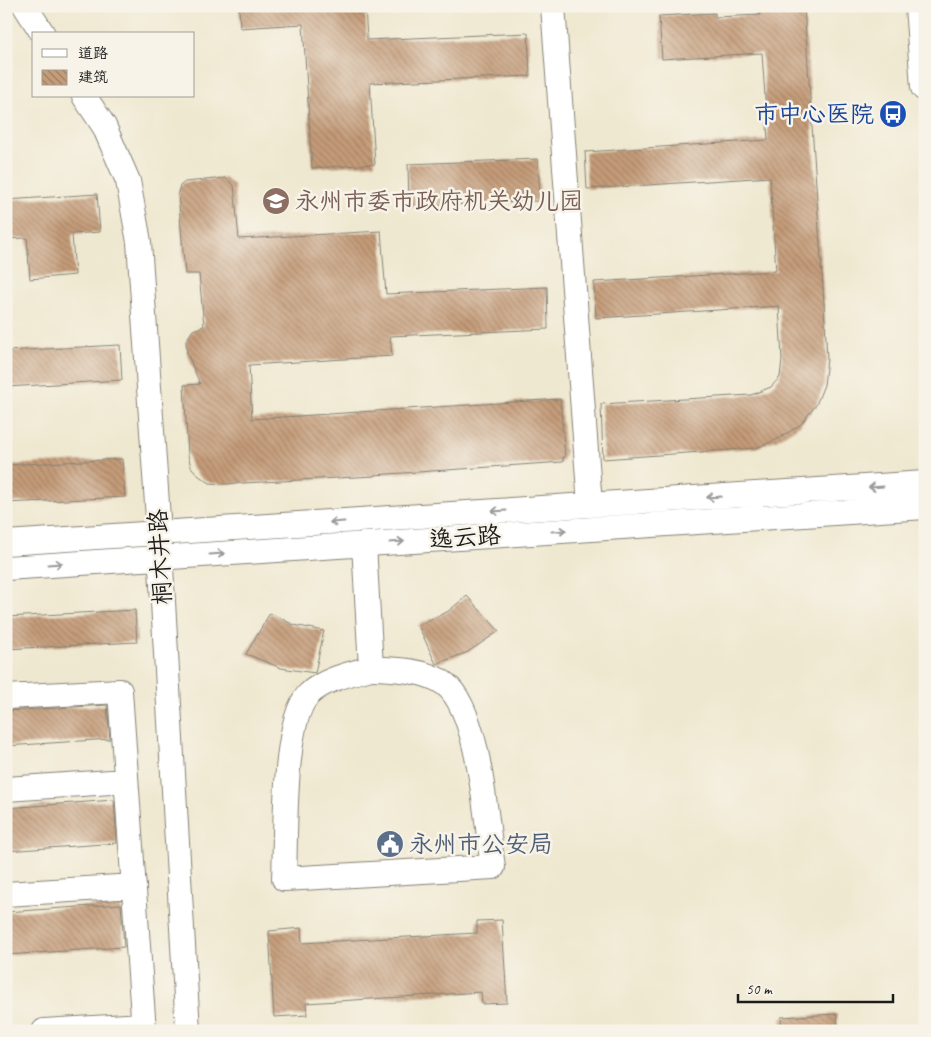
<svg xmlns="http://www.w3.org/2000/svg" width="931" height="1037" viewBox="0 0 931 1037" font-family="Caveat,'LXGW WenKai TC',sans-serif">
	<defs>
		<pattern id="building-back-hatch" width="6" height="6" patternUnits="userSpaceOnUse" patternTransform="scale(1.25)"><rect width="6" height="6" fill="#c59c79"/><path d="M-1 5l2 2M0 0l6 6M5-1l2 2" fill="none" stroke="#9f7e62"/></pattern>
	</defs>
	<rect width="100%" height="100%" fill="#f7f3e8"/>
	<filter id="ink" filterUnits="userSpaceOnUse"><feTurbulence type="fractalNoise" baseFrequency=".02" numOctaves="2"/><feDisplacementMap in="SourceGraphic" scale="10" xChannelSelector="R" yChannelSelector="G"/><feConvolveMatrix kernelMatrix="1 2 1 2 8 2 1 2 1" color-interpolation-filters="sRGB"/></filter>
	<filter id="wash" filterUnits="userSpaceOnUse"><feTurbulence type="fractalNoise" baseFrequency=".0096" numOctaves="4" result="noise"/><feDisplacementMap in="SourceGraphic" scale="20" xChannelSelector="R" yChannelSelector="G"/><feGaussianBlur stdDeviation="1.12" result="paint"/><feColorMatrix in="noise" values="0 0 0 0 0 0 0 0 0 0 0 0 0 0 0 0 0 1.4 0 .05"/><feComposite in="paint" operator="in"/></filter>
	<g filter="url(#wash)">
		<rect width="100%" height="100%" fill="#efe8d0"/>
		<g id="blocks">
			<path fill="url(#building-back-hatch)" d="M239 6H365L367 40 528 33 530 76 370 83 375 164 312 168 303 24 240 28Z
				M759 6H804L824 304 827 359 824 385 816 405 800 425 778 439 756 448 603 459 601 404 751 395 771 387 780 377 782 359 779 306 596 318 594 282 776 271 770 177 587 189 585 152 768 140 762 53 662 59 659 16 715 13V17L760 15Z
				M538 159 540 201 409 207 408 164Z
				M225 178 234 185 239 239 381 231 386 294 547 287 548 329 390 336 392 356 249 365 252 419 560 399 565 457H563V462L374 475 375 476 224 484 210 483 199 476 191 467 188 455 184 385 200 384 187 353 186 341 193 330 204 326 199 274H185L178 193 180 186 185 182Z
				M97 194 100 232 72 234 75 275 30 279 27 238 6 239V200Z
				M120 345 122 380 6 387V351Z
				M122 459 125 497 6 503V465Z
				M467 596 499 631 468 652 436 664 418 625 447 612Z
				M135 610 137 642 6 649V617Z
				M270 613 294 625 324 631 315 673 281 668 246 654Z
				M107 705 110 739 6 746V711Z
				M114 800 117 843 6 851V808Z
				M121 904 124 947 6 955V912Z
				M502 920 507 1003 482 1004 481 992 306 1003 307 1015 274 1017 269 931 301 928 302 943 477 933V921Z
				M837 1014 838 1031H782L781 1017Z"/>
		</g>
	</g>
	<g filter="url(#ink)">
		<use href="#blocks" fill-opacity="0" stroke="#868276" stroke-width="1"/>
		<g fill="none" stroke-linecap="round" stroke-linejoin="round">
			<g stroke="#868276" stroke-width="26">
				<path id="minor" d="M25 6 43 34
					M553 6 590 505
					M84 96 104 126 128 181 139 242 159 533 188 1031
					M6 543 925 483
					M364 544 371 668C352 673 322 680 308 695 282 723 286 838 284 879L493 867C486 823 480 711 445 684 427 670 393 669 371 668
					M6 568 925 507
					M6 697 120 691 144 1031
					M6 789 126 781
					M6 894 134 886
					M44 1031 143 1025"/>
			</g>
			<g stroke="#868276" stroke-width="30">
				<path id="major" d="M919 6 925 87"/>
			</g>
			<use href="#minor" stroke="#fff" stroke-width="24"/>
			<use href="#major" stroke="#fff" stroke-width="28"/>
		</g>
		<defs><path id="oneway-shaft" d="M-6 0H5M1.5-3L5.5 0L1.5 3" fill="none" stroke-width="1.6" stroke-linecap="round" stroke-linejoin="round" transform="scale(1.25)"/></defs>
		<g stroke="#999">
			<use href="#oneway-shaft" transform="translate(876 487) rotate(176)"/>
			<use href="#oneway-shaft" transform="translate(714 497) rotate(176)"/>
			<use href="#oneway-shaft" transform="translate(499 511) rotate(176)"/>
			<use href="#oneway-shaft" transform="translate(337 522) rotate(176)"/>
			<use href="#oneway-shaft" transform="translate(559 531) rotate(-4)"/>
			<use href="#oneway-shaft" transform="translate(397 542) rotate(-4)"/>
			<use href="#oneway-shaft" transform="translate(217 554) rotate(-4)"/>
			<use href="#oneway-shaft" transform="translate(55 564) rotate(-4)"/>
		</g>
	</g>
	<defs>
		<g id="bus-disc" transform="scale(1.4375)"><circle r="9.5" fill="#1a4fb4" stroke="#f7f3e8"/><path d="M-5-6H5V4H4V6H2V4H-2V6H-4V4H-5ZM-3.5-4V0h7V-4ZM-3.5 1.2v1.5H-2V1.2ZM2 1.2v1.5H3.5V1.2Z" fill="#fff"/></g>
		<g id="school-disc" transform="scale(1.4375)"><circle r="9.5" fill="#8d6e63" stroke="#f7f3e8"/><path d="M0-5L7-2L0 1L-7-2ZM-4 1L0 2.5L4 1V4Q0 6-4 4Z" fill="#fff"/></g>
		<g id="civic-disc" transform="scale(1.4375)"><circle r="9.5" fill="#5c6f8a" stroke="#f7f3e8"/><path d="M-.6-6.5H3V-4.5H.6V-3L4-1V1h2V6H-6V1h2V-1L-.6-3ZM-1.2 2.5V6h2.4V2.5Z" fill="#fff"/></g>
	</defs>
	<g fill-rule="evenodd">
		<use href="#bus-disc" x="893" y="114"/>
		<use href="#school-disc" x="276" y="201"/>
		<use href="#civic-disc" x="390" y="844"/>
	</g>
	<g text-anchor="middle" dominant-baseline="central" stroke-width="5" stroke-linejoin="round" paint-order="stroke">
		<g font-size="24" fill="#164399" stroke="#f7f3e8" text-anchor="end">
			<text x="874" y="114">市中心医院</text>
		</g>
		<g font-size="24" fill="#785e54" stroke="#f7f3e8" text-anchor="start">
			<text x="295" y="201">永州市委市政府机关幼儿园</text>
		</g>
		<g font-size="24" fill="#1c1c1c" stroke="#f7f3e8">
			<text transform="translate(465 537) rotate(-4)">逸云路</text>
			<text transform="translate(160 557) rotate(-93)">桐木井路</text>
		</g>
		<g font-size="24" fill="#4e5e75" stroke="#f7f3e8" text-anchor="start">
			<text x="409" y="844">永州市公安局</text>
		</g>
	</g>
	<rect width="931" height="1037" fill="none" stroke="#f7f3e8" stroke-width="25"/>
	<rect x="32" y="32" width="162" height="65" fill="#f7f3e8" stroke="#9f9d96"/>
	<rect x="42" y="49" width="25" height="8" fill="#ffffff" stroke="#9f9d96"/>
	<text x="78" y="58" font-size="15" fill="#1c1c1c">道路</text>
	<rect x="42" y="70" width="25" height="15" fill="url(#building-back-hatch)" stroke="#9f9d96"/>
	<text x="78" y="82" font-size="15" fill="#1c1c1c">建筑</text>
	<path d="M738 994v8h155v-8" fill="none" stroke="#1c1c1c" stroke-width="2.5"/>
	<text x="746" y="994" font-size="15" fill="#1c1c1c" stroke="#f7f3e8" stroke-width="4" paint-order="stroke">50 m</text>
</svg>
